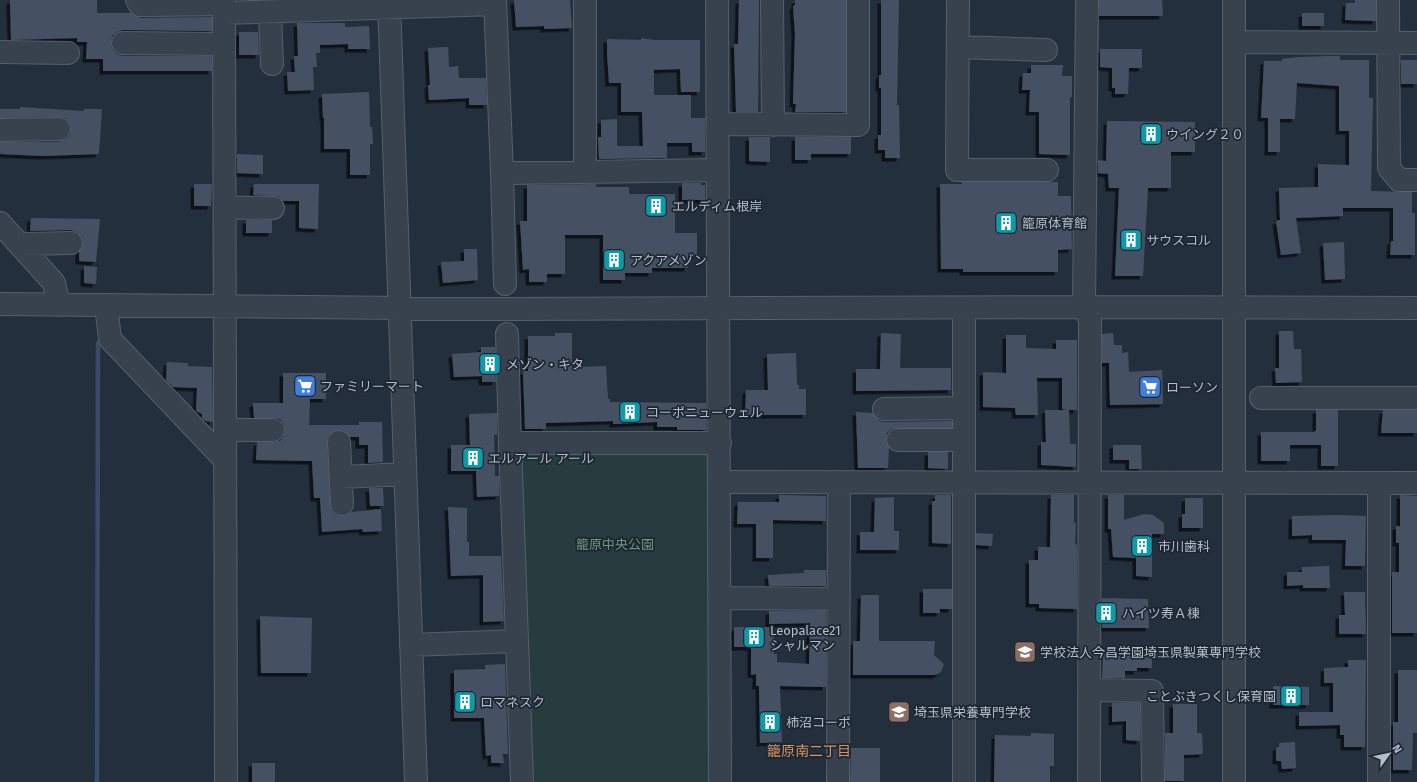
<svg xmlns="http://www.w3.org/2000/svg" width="1417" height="782" viewBox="0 0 1417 782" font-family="'Fira Sans','Noto Sans JP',sans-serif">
	<defs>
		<filter id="shadow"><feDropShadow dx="-3.5" dy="3.5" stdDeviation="0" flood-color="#0009"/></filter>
	</defs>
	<rect width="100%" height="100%" fill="#242f3e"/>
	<path fill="#263c3f" d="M525 449 702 450 709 457V782H529L518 456Z"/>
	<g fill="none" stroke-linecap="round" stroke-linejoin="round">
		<path stroke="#394c67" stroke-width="4.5" d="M97 782 98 343"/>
	</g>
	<path fill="#455162" filter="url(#shadow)" d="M10 0H97V13H131L140 18 212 17V31L123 30 117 32 112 36 111 43 112 49 116 54 123 56H212V71H103V59H86L87 42H77V38L11 40Z
		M514 0H570L572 28 544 29V26L516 27Z
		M739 0H759L758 112H736L734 44H738Z
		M795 0H846V112H795L796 104H793L795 34 793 6 795 5Z
		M881 0H899L897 105H899L900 158H885V150H878V135H881V88H879V75H881Z
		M1099 0H1162L1163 16H1099Z
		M1355 0H1376V21L1345 20 1346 3H1355Z
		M1302 13H1324V26H1302Z
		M297 23H345V27L369 26 370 49H348V44L320 45V53H316L317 67H313L314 90 288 91 287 72H295L294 56H298Z
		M239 32H258L259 55H239Z
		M641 38 654 40H700V92H681L680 69 654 70V95H691V118H705V152H692V143H667V158L599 159 598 137H601V120L617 119V146H643L642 112H621V83H609L607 53V39L641 40Z
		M448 47 449 67 458 66 459 78H486L487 105H469V98L429 100 428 85H430L428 48Z
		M1100 49H1142V68H1129L1128 94H1115V88H1112V68L1100 67Z
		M1328 56H1340V60H1369V98H1373L1371 191 1412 192V213H1415V255H1390L1391 241H1393V208H1343V216L1296 218 1301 253 1281 255 1276 221 1280 220 1279 188 1318 187V164L1349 165V131H1339V86L1297 83 1295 119H1280V152H1268V118H1261L1264 61H1282V59L1298 57Z
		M1401 60H1417V84H1401Z
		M1031 65H1063L1062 76H1072V97H1070V155L1039 154V112H1029L1030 90H1022L1023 73H1031Z
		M369 92 370 127H372L373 144H370V175H350V149H324V118H323L322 94Z
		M20 107 84 111V109H102L99 154 43 156 0 154V142H59L66 139 70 135 71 128 69 122 65 118 59 117 0 118V109H20Z
		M1107 121 1195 122V152H1171V188H1148L1143 276H1115L1119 188H1109L1108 174 1098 173V160L1106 161Z
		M749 137H770V162L749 161Z
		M795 137H851V154H811V160H795Z
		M237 154 263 155V174L237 173Z
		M962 182H1058V196H1071L1072 249 1058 250V272H963V269H941L940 184H962Z
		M682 183H701V185H705V200H682Z
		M194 184H212L211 206H194Z
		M254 184H319L318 229 299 228V201H283L279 197 273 196 253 195Z
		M596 184V187H629V194H675V233H697V256H688V268H652V273H625V280H603V235H565V274H547V282H529V269L523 270 520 221H527V185Z
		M31 218 100 219 96 262 79 261V252L83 242 81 236 77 232 71 230 30 231Z
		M246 220H272V233H246Z
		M1344 242 1345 279 1325 280 1323 243Z
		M464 249H477L478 280 443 283 441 262 464 261Z
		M84 266 97 267 96 284 84 283Z
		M1279 331H1293L1294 349H1301L1302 382 1276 383 1275 368H1279Z
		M555 333H572V367L606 366 608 399H610V402L706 403V430H677V427H657V422L613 424V421L546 423V429H525L523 371H528V336H555Z
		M881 333 901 334 900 368H951V390L856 391V369H880Z
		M1113 333 1114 345H1122V353L1128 352 1129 372 1162 370 1163 404 1110 405 1109 363H1102V334Z
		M1006 335H1026V348L1056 349V340H1077V410H1069L1070 444H1076V467L1041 465V442H1046L1045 410H1067L1062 409V378H1037L1038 415H1016L1015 408 983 407V372L1006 373Z
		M481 347H495L496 382H482V376L454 377 452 354 481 352Z
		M796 353 797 385H799V389H806V415H745L746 390H768L767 354Z
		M167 362 188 363V366L212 367 213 422 206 421 202 418V414L196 411 197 388 173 387 166 380Z
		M283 373H326V399H310L309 425H359V422H382L383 462 368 463V445H359V437H350L344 431 338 430 332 432 328 437 327 443 331 510 336 515 342 516 352 512 381 509 382 531 363 532 362 529 322 532 320 498H314L312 461 256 460 257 442H273L280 441 284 436 285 430 284 424 280 419 273 418H254L253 403H283Z
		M1316 410H1338V466H1321V445H1290V461H1261V432H1313L1316 431Z
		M1383 410H1417V433H1381Z
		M856 412 873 413 878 420 884 422 952 421V428L892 429 887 433 886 440 889 448 888 468H858Z
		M497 413V435H494L495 476H499V496L477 497 476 471H451V445H470L469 414Z
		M1113 445H1141L1142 469H1129V460H1113Z
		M928 452H948V469L928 468Z
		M369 488H383L384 506H370Z
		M779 495 826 496V521L773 520V558H756V524H737L738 502H779Z
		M935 495H951V544L932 543V501H935Z
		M1051 495H1074V523H1076L1075 544 1077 545V609L1039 608V604H1029V560H1038V547H1050Z
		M1108 495H1124V520L1144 514 1153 515 1164 523V534H1152V577L1136 576V558L1113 557 1111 529H1108Z
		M1400 495 1417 496V633H1392V572H1399V543H1396V526H1400Z
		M894 497V531H899V550H860V532H874L875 498Z
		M1185 498H1203V528H1182V514H1185Z
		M448 507 467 508V542H469V556H501L504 621 483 622V575L451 576Z
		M1338 515 1366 516 1365 566H1345L1346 540H1312V535L1292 536V516Z
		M976 533 993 534 992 546 976 545Z
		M1329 566 1330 588H1303V585L1287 586V572H1302V567Z
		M804 570H826V586H769L768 575 804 573Z
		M923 589H952V609H940V613H923Z
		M1344 592H1365L1366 634H1339V615H1345Z
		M861 595H879V641H935L934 655 944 664 941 672 936 675H853V641H860Z
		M1102 598 1148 599 1149 628H1102Z
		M769 611H826V687L780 686 782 742 760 743 759 686H756V674L751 675V647H734V627H774V654H777V662L809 664 810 623 769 624Z
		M260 616 312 618 311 673H261Z
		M1127 652H1152V668H1137V671H1125V678H1102L1103 654H1127Z
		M1348 660H1366L1365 747H1344V735H1340V725L1299 726V712H1333V683H1324V668L1348 667Z
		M505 664 508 754H503L504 763H491V755L486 756 484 718H454V670L485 669V665Z
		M1398 670H1417V733H1413L1412 770H1393V722H1398Z
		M1273 686 1309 687V705H1273Z
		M1112 703H1140V741L1126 740V721L1112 722Z
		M1173 704H1197V733H1202L1203 754 1184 755V781H1165V733H1173Z
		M1031 733 1054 734V766H1050V782H994L995 735 1031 736Z
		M1295 742 1296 768 1282 769 1281 761H1276V747H1279V743Z
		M851 748H880V782H850Z
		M252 763H275V782H252Z"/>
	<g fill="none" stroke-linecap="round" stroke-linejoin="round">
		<g stroke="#565f6c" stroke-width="24">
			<path id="minor" d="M137 0 140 5H147L224 4
				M224 0 226 782
				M389 0 416 782
				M495 0 502 173 717 170
				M717 0 720 782
				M772 0 773 125
				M958 0 957 170H1047
				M1087 0 1084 307 1090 320 1089 782
				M1388 0 1389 168 1399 180H1417
				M270 12 272 64
				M224 13 495 4
				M1234 42 1417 43
				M123 43 224 44
				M958 47 1046 50
				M0 52 68 53
				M719 124 858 125V0
				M0 130 59 129
				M585 171V0
				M502 173 505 284
				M225 207 273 208
				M0 223 54 283 59 305
				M20 244 71 243
				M0 304 506 309 1084 307 1417 308
				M106 305 110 339 225 460
				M507 334 510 443
				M1261 398H1417
				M884 409 964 408
				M225 430H273
				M898 440H964
				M339 442 342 504
				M341 477 405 474
				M720 482 1417 483
				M720 598 839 599
				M411 645 517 641
				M1090 690 1152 691 1153 782
				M522 782 510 443H720
				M838 782 839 482
				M964 782V308
				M1234 782V0
				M1379 782V483"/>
		</g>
		<use href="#minor" stroke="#38414e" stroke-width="22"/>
	</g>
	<defs>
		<g id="building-square" transform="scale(1.15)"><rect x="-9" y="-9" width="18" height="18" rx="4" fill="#0f9aa8" stroke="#1d2633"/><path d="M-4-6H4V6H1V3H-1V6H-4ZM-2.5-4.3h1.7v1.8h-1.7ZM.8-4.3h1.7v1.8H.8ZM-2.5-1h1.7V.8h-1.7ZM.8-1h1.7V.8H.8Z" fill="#fff"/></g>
		<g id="supermarket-square" transform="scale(1.15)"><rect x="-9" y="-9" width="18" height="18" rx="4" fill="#3f7fe0" stroke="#1d2633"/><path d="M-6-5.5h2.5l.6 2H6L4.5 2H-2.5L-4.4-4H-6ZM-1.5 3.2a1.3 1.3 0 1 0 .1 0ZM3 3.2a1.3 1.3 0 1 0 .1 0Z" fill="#fff"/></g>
		<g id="university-square" transform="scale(1.15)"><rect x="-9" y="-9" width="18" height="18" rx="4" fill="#8d6e63" stroke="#1d2633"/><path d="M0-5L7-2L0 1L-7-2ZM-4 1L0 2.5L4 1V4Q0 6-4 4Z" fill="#fff"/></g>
	</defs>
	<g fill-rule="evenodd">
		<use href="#building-square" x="1151" y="134"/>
		<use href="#building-square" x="656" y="206"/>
		<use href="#building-square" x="1006" y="223"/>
		<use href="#building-square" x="1131" y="240"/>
		<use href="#building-square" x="614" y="260"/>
		<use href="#building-square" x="490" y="364"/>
		<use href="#supermarket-square" x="305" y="386"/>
		<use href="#supermarket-square" x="1150" y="387"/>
		<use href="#building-square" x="630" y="412"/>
		<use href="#building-square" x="473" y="458"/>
		<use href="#building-square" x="1142" y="546"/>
		<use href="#building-square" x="1106" y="613"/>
		<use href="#building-square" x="754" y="637"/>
		<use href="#university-square" x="1025" y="652"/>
		<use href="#building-square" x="1291" y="696"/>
		<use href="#building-square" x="465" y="702"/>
		<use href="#university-square" x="899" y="712"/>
		<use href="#building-square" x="770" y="722"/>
	</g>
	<g text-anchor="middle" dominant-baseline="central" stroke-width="3.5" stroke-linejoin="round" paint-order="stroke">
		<g font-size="13" fill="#b4bcc9" stroke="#1d2633" text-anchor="start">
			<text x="1166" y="134">ウイング２０</text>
			<text x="672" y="206">エルディム根岸</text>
			<text x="1022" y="223">籠原体育館</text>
			<text x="1146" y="240">サウスコル</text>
			<text x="630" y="260">アクアメゾン</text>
			<text x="506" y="364">メゾン・キタ</text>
			<text x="320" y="386">ファミリーマート</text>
			<text x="1166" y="387">ローソン</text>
			<text x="646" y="412">コーポニューウェル</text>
			<text x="488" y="458">エルアール アール</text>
			<text x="1158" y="546">市川歯科</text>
			<text x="1122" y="613">ハイツ寿Ａ棟</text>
			<text x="770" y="630">Leopalace21<tspan x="770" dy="15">シャルマン</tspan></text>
			<text x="1040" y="652">学校法人今昌学園埼玉県製菓専門学校</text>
			<text x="1276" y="696" text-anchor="end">ことぶきつくし保育園</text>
			<text x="480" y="702">ロマネスク</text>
			<text x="914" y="712">埼玉県栄養専門学校</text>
			<text x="786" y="722">柿沼コーポ</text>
		</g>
		<g font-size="13" fill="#6b9a76" stroke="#1d2633">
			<text x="615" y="544">籠原中央公園</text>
		</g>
		<g font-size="14" fill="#d59563" stroke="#1d2633">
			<text x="809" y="751">籠原南二丁目</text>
		</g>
	</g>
	<g transform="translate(1389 754) rotate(57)" stroke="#1d2633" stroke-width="3" paint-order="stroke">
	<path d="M0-3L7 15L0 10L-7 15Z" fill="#b4bcc9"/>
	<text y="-6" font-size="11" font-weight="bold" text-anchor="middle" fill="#b4bcc9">N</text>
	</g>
</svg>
